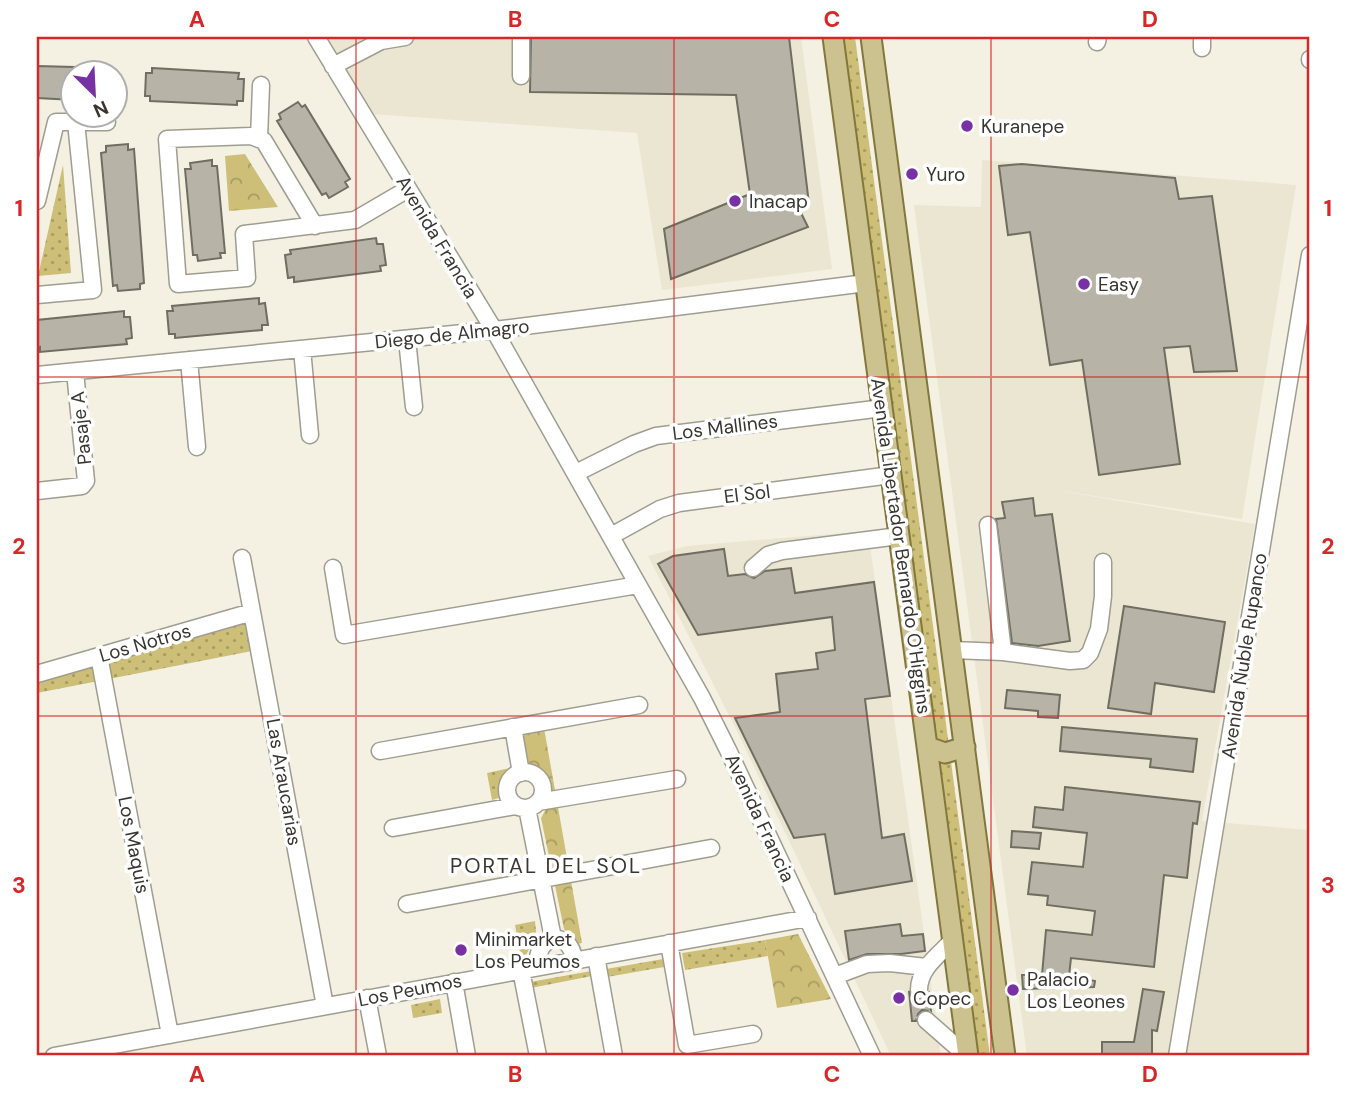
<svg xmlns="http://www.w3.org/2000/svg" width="1347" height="1093" viewBox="0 0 1347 1093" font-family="'DM Sans',sans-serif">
	<defs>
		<pattern id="grass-dots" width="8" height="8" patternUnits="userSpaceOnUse" patternTransform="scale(1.75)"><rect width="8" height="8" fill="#cdbf77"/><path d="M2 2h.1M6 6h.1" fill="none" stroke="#a79c62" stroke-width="1.8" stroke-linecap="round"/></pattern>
		<pattern id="park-crowns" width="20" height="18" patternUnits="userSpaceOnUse" patternTransform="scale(1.75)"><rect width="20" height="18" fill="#cdbf77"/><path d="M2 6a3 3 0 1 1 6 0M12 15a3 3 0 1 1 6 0" fill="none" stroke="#a79c62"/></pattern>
	</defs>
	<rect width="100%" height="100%" fill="#f4f1e3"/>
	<path fill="#eae6d2" d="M325 37H801L832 269 662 290 637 133 372 114Z
		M982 160 1296 185 1242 519 1050 489 1255 524 1202 821 1310 830V1056H1027L914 205 981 207Z
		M868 531 941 1056H891L737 731 648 556 687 546Z"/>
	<path fill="url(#grass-dots)" d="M839 37H855L990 1056H976Z
		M63 165 71 273 38 276Z
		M246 619 252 651 37 693V681Z
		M510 768 511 771 500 784 499 798 492 800 487 773Z
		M535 921 536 932 525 958 521 959 515 925Z
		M765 940 768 956 685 970 682 953Z
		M663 959 664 967 607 977 606 969Z
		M591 971 592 976 531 988 530 982Z
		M440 999 442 1013 413 1018 411 1005Z"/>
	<path fill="url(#park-crowns)" d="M245 154 278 207 229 211 225 156Z
		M544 728 582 943 577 944 564 929 541 818C550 804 549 793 546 777L525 763 519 733Z
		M798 934 831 999 777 1008 765 940Z"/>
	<path fill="#b7b4a7" stroke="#706e61" stroke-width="2" d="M531 37H789L809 204 799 209 808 227 671 279 664 229 750 194 736 95 530 92Z
		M37 66 74 67V100L37 98Z
		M152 68 239 73 238 79H244L243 101H237V105L150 101V96H145L146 73H152Z
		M298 102 302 107 305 105 350 179 345 182 348 187 329 198 326 193 322 195 277 121 281 119 279 114Z
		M128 144V150L134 149 144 283 140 284V289L118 291 117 285 113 286 101 153 106 152V146Z
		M212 160V166H217L225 253H220L221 258 198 261 197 255H193L185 169H191L190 163Z
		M1022 164 1175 178 1179 199 1212 196 1237 371 1194 372 1190 346 1164 348 1180 464 1099 475 1082 360 1050 365 1030 232 1008 235 999 166Z
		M376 238 377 244H383L386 265 380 266 381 271 294 282V277L288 278 285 255 291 254 290 250Z
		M259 298V304L265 303 268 325H262V330L175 338V334H169L167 311H173L172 306Z
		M124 311V317H130L132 338 126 339 127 344 40 352V347L37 348V320Z
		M1033 498 1035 516 1052 514 1070 641 1038 646 1012 643 996 519 1005 518 1002 502Z
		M724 549 728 576 745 574 754 578 765 571 791 568 795 593 874 582 890 696 865 699 882 838 904 834 912 881 835 894 825 834 794 838 735 718 780 712 776 674 818 669 816 653 835 650 832 617 698 635 658 564 673 556Z
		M1124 606 1225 622 1214 692 1155 683 1151 714 1108 708Z
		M1007 690 1060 695 1058 718 1038 717V711L1005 708Z
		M1062 727 1197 739 1193 772 1150 767 1151 759 1060 751Z
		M1065 787 1200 802 1197 824 1193 823 1187 878 1164 875 1154 967 1071 958 1069 976 1095 981 1094 987 1023 989 1022 975H1042L1046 930 1092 935 1095 911 1047 905 1048 896 1028 894 1032 862 1083 867 1087 833 1033 827 1035 807 1063 810Z
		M1012 831 1041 833 1039 849 1011 847Z
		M900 924 902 936 923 934 925 951 901 954H867L849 960 845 931Z
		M1143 989 1164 992 1157 1031 1152 1030V1056H1102V1042H1134Z
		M909 991 912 998 919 1000 924 999 929 993 931 1011 922 1010 918 1014 916 1021H912Z"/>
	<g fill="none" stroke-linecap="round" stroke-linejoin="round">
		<path stroke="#ceccbf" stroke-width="16" stroke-dasharray="16 8" stroke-linecap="butt" d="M919 990 921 1010 926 1020"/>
		<g stroke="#9f9d90" stroke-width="19">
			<path id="minor" d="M316 37 494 330 702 698 728 750 872 1056
				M521 37V76
				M1097 42 1098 37
				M1202 48V37
				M1310 60V59
				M333 66 381 41 405 37
				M259 139 261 85
				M37 201 56 122H107
				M315 226 264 141 251 136 167 139 178 284 247 278 244 234 355 220 408 189
				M37 295 93 290 76 122
				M407 339 414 407
				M302 349 310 435
				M189 360 197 447
				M37 375 494 330 866 283
				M576 473 634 444 656 436 883 408
				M37 491 82 486 86 481 75 372
				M988 525 1003 652
				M611 536 660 509 679 503 891 475
				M242 558 325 1006
				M333 568 344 635 638 585
				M753 568 768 555 782 551 899 536
				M952 650 1003 652 1070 661 1083 660 1090 653 1099 629 1103 596V562
				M99 656 170 1035
				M37 674 252 612
				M513 727 521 773
				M380 751 639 705
				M507 790a18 18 0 1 1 36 0a18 18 0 1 1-36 0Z
				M538 802 677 779
				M527 808 553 938
				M393 828 515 806
				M407 904 711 848
				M669 943 687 1045 753 1034
				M596 956 614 1056
				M538 967C534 934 571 928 574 960
				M521 970 538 1056
				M835 976 867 964 890 963 926 967
				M454 982 467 1056
				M919 990C919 968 939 955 953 940
				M367 998 378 1056
				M926 1020 967 1056
				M54 1056 808 918
				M1177 1056 1310 255"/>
		</g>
		<g stroke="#82773d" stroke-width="23">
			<path id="major" d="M833 37 968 1056
				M871 37 1005 1056
				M928 747 945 753 965 747"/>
		</g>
		<use href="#minor" stroke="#fff" stroke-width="16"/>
		<use href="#major" stroke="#ccc28f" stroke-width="19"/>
	</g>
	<path fill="none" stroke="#d62828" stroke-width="2" stroke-opacity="0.55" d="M356 37V1056M674 37V1056M991 37V1056M37 377H1310M37 716H1310"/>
	<g fill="#7731a4" stroke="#fff" stroke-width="2.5">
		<circle cx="967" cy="126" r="7"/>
		<circle cx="912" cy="174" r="7"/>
		<circle cx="735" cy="201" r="7"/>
		<circle cx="1084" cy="284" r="7"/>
		<circle cx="461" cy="950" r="7"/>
		<circle cx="1013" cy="990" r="7"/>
		<circle cx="899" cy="998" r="7"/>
	</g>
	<g text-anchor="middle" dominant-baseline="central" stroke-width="7" stroke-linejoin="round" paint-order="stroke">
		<g font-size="19" fill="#373631" stroke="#fff" text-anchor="start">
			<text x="981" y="126">Kuranepe</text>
			<text x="926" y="174">Yuro</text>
			<text x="749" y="201">Inacap</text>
			<text x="1098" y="284">Easy</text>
			<text x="475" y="939">Minimarket<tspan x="475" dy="22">Los Peumos</tspan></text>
			<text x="1027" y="979">Palacio<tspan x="1027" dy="22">Los Leones</tspan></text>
			<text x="913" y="998">Copec</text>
		</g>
		<g font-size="19" fill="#373631" stroke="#fff">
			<text transform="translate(437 237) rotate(59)">Avenida Francia</text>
			<text transform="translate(452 334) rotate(-6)">Diego de Almagro</text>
			<text transform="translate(725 427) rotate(-7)">Los Mallines</text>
			<text transform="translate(81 428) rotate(-96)">Pasaje A</text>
			<text transform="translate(747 494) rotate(-7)">El Sol</text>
			<text transform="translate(901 546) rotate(82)">Avenida Libertador Bernardo O'Higgins</text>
			<text transform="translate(145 643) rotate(-16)">Los Notros</text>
			<text transform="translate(1244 656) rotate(-81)">Avenida Ñuble Rupanco</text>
			<text transform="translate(284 782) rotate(80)">Las Araucarias</text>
			<text transform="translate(760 818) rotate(65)">Avenida Francia</text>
			<text transform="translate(134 845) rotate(79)">Los Maquis</text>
			<text transform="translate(410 990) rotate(-11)">Los Peumos</text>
		</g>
		<g font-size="21" letter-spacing="2" fill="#373631" stroke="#fff">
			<text x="546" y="866">PORTAL DEL SOL</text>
		</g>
	</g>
	<rect width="1347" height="1093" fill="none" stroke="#ffffff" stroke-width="77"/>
	<g transform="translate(94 94) rotate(156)"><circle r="33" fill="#ffffff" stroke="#afafad" stroke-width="2"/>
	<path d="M0-5L12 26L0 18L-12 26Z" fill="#7731a4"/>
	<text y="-10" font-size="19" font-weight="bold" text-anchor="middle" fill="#373631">N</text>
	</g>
	<rect x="38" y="38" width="1270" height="1016" fill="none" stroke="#d62828" stroke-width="2.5"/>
	<g font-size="23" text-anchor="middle" font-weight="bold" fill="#d62828">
		<text x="197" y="27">A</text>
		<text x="515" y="27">B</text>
		<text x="832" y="27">C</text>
		<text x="1150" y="27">D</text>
		<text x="19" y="216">1</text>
		<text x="1328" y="216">1</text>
		<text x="19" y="554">2</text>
		<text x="1328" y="554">2</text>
		<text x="19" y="893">3</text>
		<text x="1328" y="893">3</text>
		<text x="197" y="1082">A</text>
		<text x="515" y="1082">B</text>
		<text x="832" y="1082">C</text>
		<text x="1150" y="1082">D</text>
	</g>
</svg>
